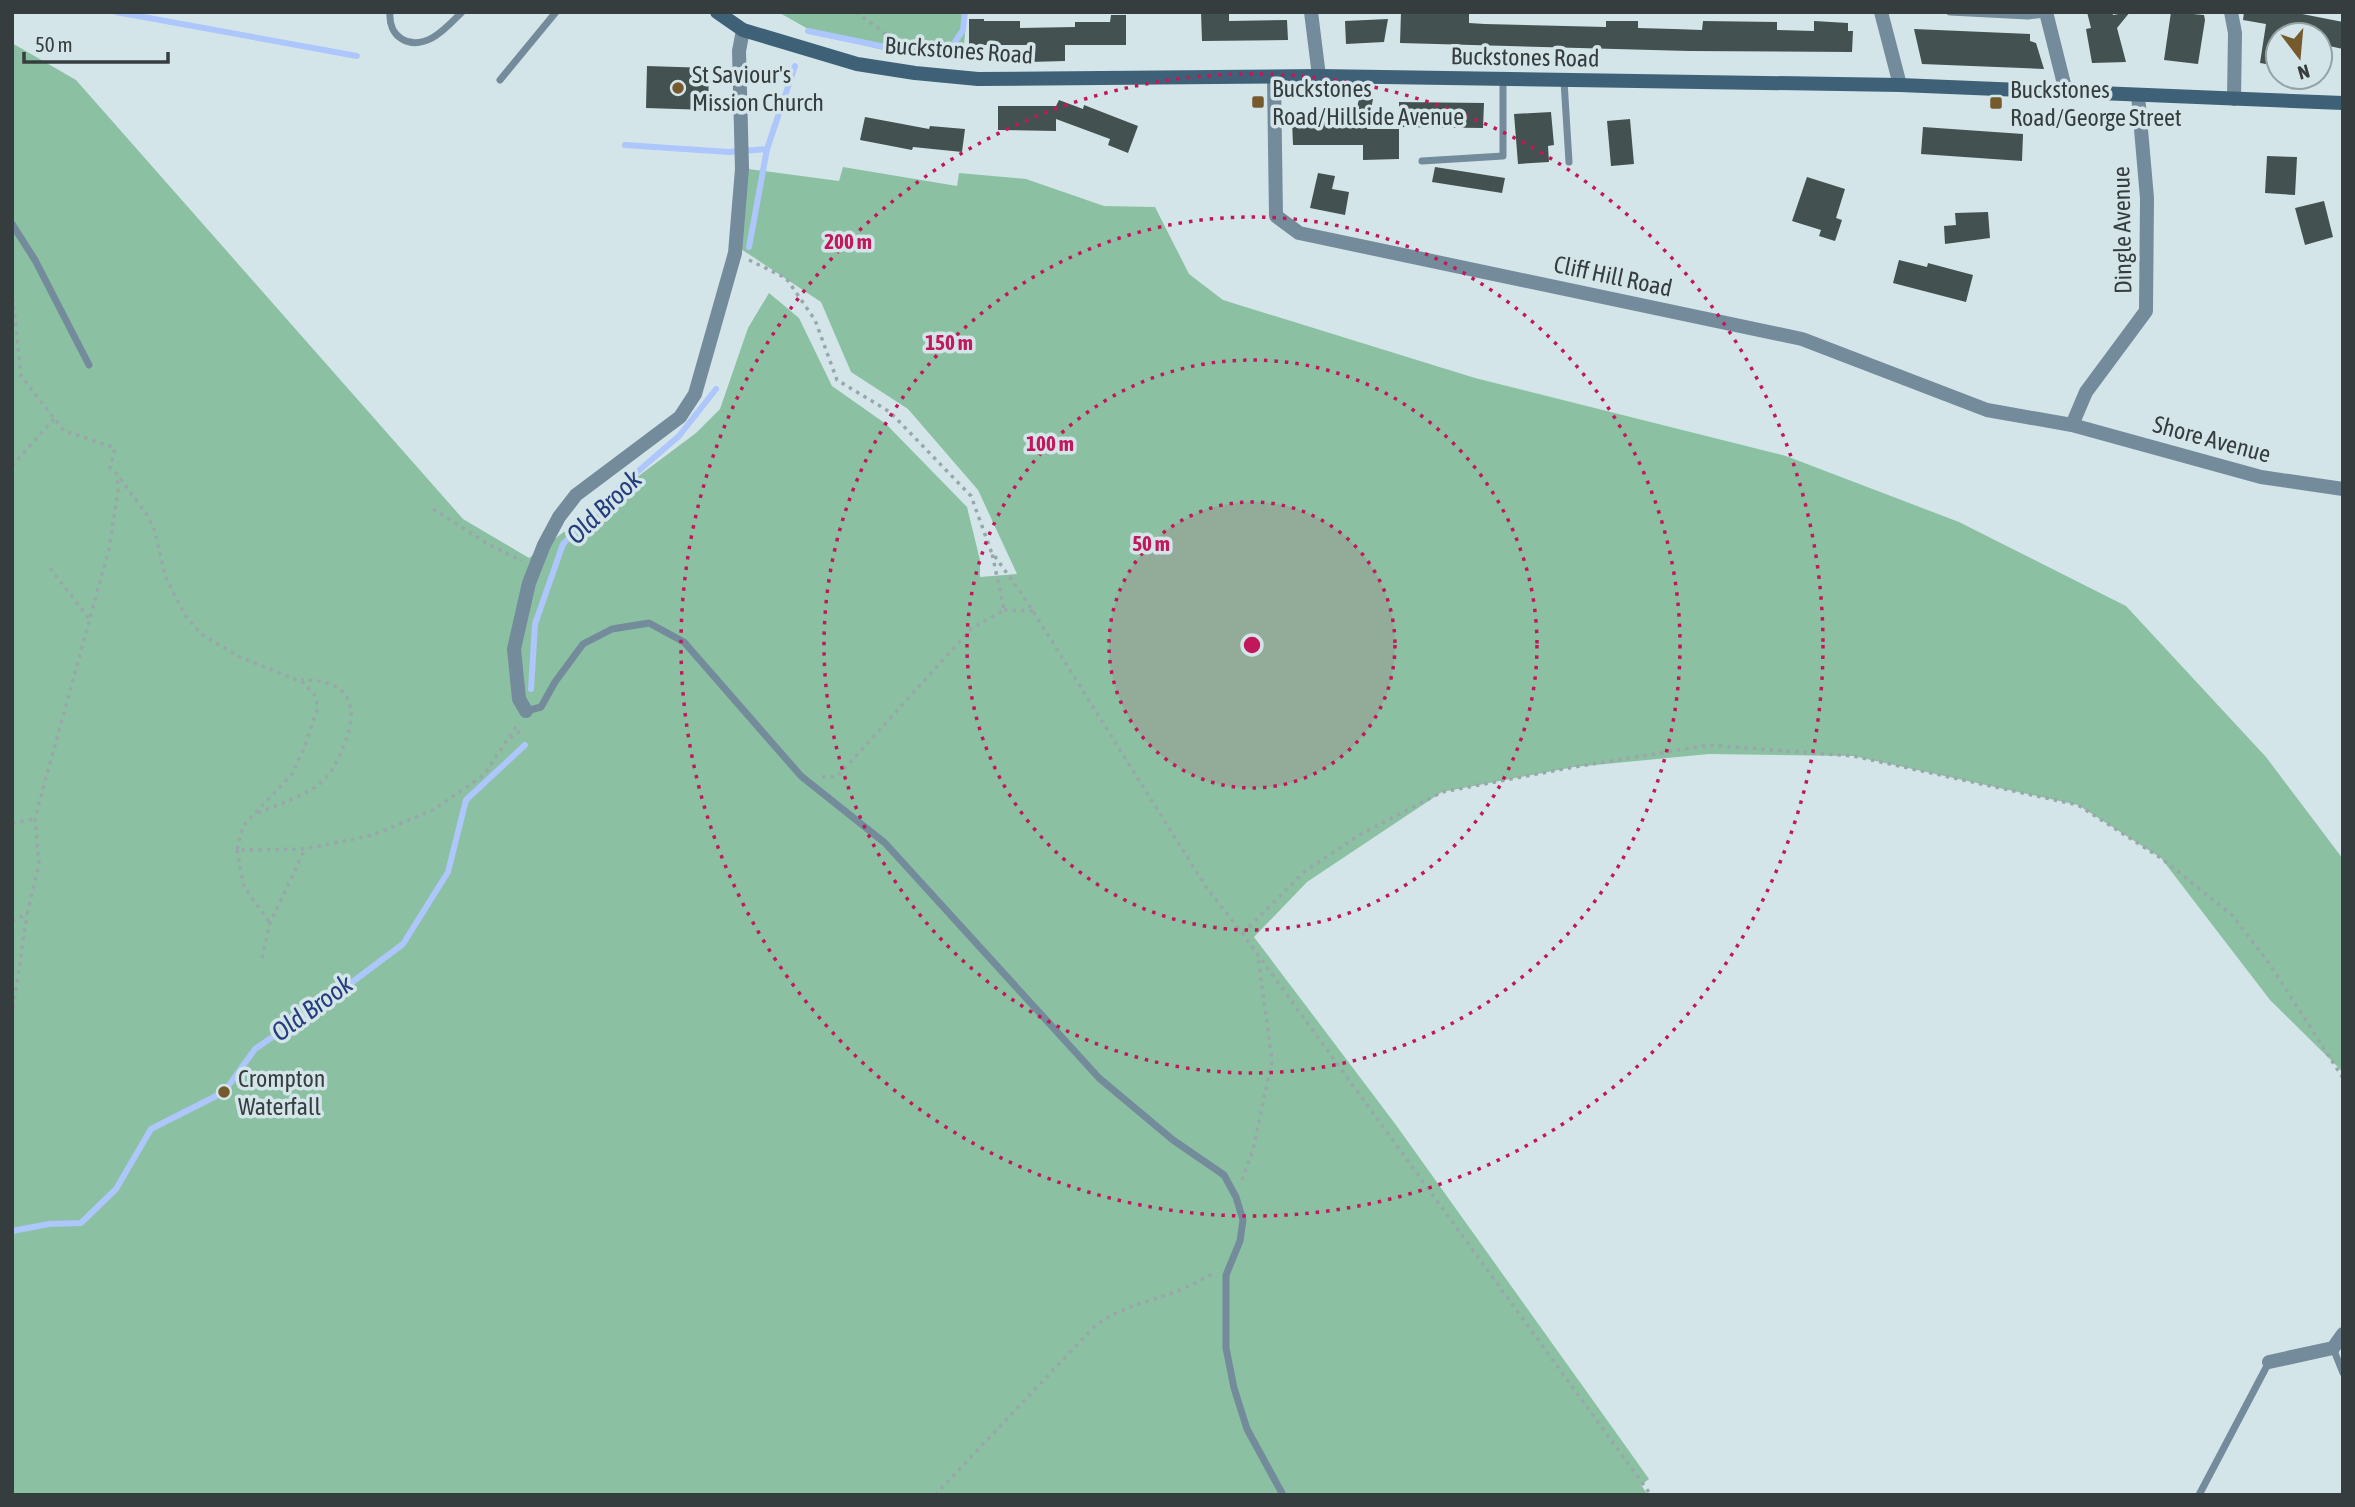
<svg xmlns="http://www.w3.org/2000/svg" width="2355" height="1507" viewBox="0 0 2355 1507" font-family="'Asap Condensed',sans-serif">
	<rect width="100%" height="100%" fill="#d4e5e9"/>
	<path fill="#8bc1a2" d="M778 12H967L963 57 892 52 817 34Z
		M12 43 76 80 463 519 529 558 696 433 720 409 748 328 769 293 799 318 832 386 886 424 967 507 980 560V577L1017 574 978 490 908 409 851 372 821 302 741 249 748 169 839 181 843 167 957 186 959 173 1026 179 1104 206 1155 207 1189 274 1223 300 1475 378 1786 456 1959 522 2126 606 2266 757 2343 859V1072L2270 1000 2161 858 2078 805 1853 756 1709 754 1574 767 1442 792 1307 882 1254 937 1396 1125 1627 1448 1649 1479 1641 1485 1648 1495H12Z"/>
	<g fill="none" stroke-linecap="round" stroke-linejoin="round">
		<path stroke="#adc6fb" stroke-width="6" d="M116 12 357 56
			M808 31 890 48 947 54 963 30 965 12
			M625 145 729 152 767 149
			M749 247 767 149 795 66
			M531 689 535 624 563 544 614 492 679 436 716 389
			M12 1231 49 1224 81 1223 116 1189 151 1129 224 1092 255 1049 347 986 403 944 448 872 466 800 525 745"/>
	</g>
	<path fill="#435250" d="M1201 12H1229V21L1287 20 1288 40 1202 41Z
		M1401 12H1469V23L1485 24 1606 27V21H1638V28L1674 29 1702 30 1703 21 1777 22V30L1814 31V21L1848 23V31H1853L1852 52 1689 51 1400 43Z
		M2087 12H2112L2113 15 2130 12 2117 28 2126 62 2092 63 2086 29 2091 28Z
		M2171 12 2204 15 2205 20 2198 64 2164 60Z
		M2244 12H2292L2343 22V49L2320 44 2319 34 2281 27 2280 35H2278V66L2260 63 2266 24 2243 20Z
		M1111 15H1126V45H1065V61L1029 62V45H969V19H984V21H1020V28L1075 27V22H1110Z
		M1388 19 1384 42 1346 44 1345 21Z
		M1914 29 2030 34V41L2036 43 2044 69 1922 64Z
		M647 66 709 68 708 110 646 108Z
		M1359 99H1373L1367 129H1399V159L1363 160V145H1293L1292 121 1354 120Z
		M1059 100 1083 109 1084 105 1138 126 1128 153 1108 145 1110 139 1056 119V131L998 130V106H1056Z
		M1399 102 1484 103 1483 128 1399 127Z
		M1551 112 1554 145 1548 146 1549 162 1518 164 1514 114Z
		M865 117 929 129 930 126 965 129 962 152 913 147 912 150 860 140Z
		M1630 119 1634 164 1611 166 1607 121Z
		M1923 127 2023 134 2022 161 1921 154Z
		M2267 156 2297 157 2295 195 2265 193Z
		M1435 167 1505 178 1502 193 1432 182Z
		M1318 173 1335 176 1332 189 1349 192 1345 215 1310 208Z
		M1807 177 1845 189 1836 218 1842 220 1835 241 1819 236 1821 230 1792 221Z
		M2324 201 2333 237 2305 245 2295 208Z
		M1988 212 1990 238 1945 244 1944 226 1956 225 1955 213Z
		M1899 260 1927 267 1928 263 1973 275 1966 302 1893 283Z"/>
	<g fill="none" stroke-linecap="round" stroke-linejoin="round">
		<path stroke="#99a7aa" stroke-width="3.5" stroke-dasharray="3.5 5" stroke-linecap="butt" d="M856 12 890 37 918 51 924 58
			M749 260 786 278 815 320 837 380 890 412 971 496 991 551 1026 600 1206 887 1242 933 1651 1495
			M12 289 21 376 64 431 115 448 110 468 117 474 147 515 155 531 165 576 185 615 201 634 240 657 302 682 314 694 318 707 304 748 292 774 243 826 237 850 305 849 373 835 433 810 484 775 519 722
			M12 466 54 419
			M433 509 488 544 522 561
			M50 568 90 620
			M1004 610 1033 611
			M510 738 521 731 522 727
			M822 777H837L972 628 1004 610 992 553
			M258 813C281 803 314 794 329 774 335 766 340 755 344 745 361 704 348 679 301 680
			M12 823 34 819
			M237 850 244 887 270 923
			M12 921 27 914 39 864 35 818 109 549 118 491 117 475
			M1243 933 1304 872 1359 835 1442 792 1574 767 1709 745 1853 756 2078 805 2161 858 2232 915 2269 963 2343 1078
			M262 958 270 923 305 849
			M12 1016 27 914
			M1242 1180 1253 1150 1272 1060 1258 958
			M935 1495 1094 1327C1119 1307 1146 1303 1175 1292 1188 1287 1202 1279 1215 1273"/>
		<path stroke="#738b9b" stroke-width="7" d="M390 12C388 37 409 50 432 38 443 32 453 21 462 12
			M1950 12 2028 16 2046 14
			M500 80 556 12
			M1564 81 1569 162
			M1422 161 1503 156V80
			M12 224 35 260 89 365
			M526 711 541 707 555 682 583 644 612 629 649 623 684 642 801 776 885 843 1099 1078 1173 1140 1224 1175 1236 1197 1243 1220 1240 1241 1226 1275V1348L1234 1388 1247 1429 1283 1495
			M2333 1348 2343 1373
			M2199 1495 2269 1362"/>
		<path stroke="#738b9b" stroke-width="14" d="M1311 12 1319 76
			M1881 12 1900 85
			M2046 12 2066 92
			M2231 12 2235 33 2234 99
			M1274 78 1276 216 1299 233 1802 339 1987 410 2072 425 2261 477 2343 489
			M2072 425 2086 392 2146 311 2147 198 2138 95
			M526 711 519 699 514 649 529 583 544 545 559 517 576 495 680 417 695 394 735 253 742 169 739 51 743 30
			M2269 1362 2333 1348 2343 1334"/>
		<path stroke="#3f6178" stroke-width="14" d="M717 12 743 30 857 64 915 73 978 79 1319 76 1900 85 2343 103"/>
	</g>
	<circle cx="1252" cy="645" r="143" fill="#c2185b" fill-opacity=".12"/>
	<g fill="none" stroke="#c2185b" stroke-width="3.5" stroke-dasharray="3.5 7">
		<circle cx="1252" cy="645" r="143"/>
		<circle cx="1252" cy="645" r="285"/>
		<circle cx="1252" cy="645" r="428"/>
		<circle cx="1252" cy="645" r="571"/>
	</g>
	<g fill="#755a2d" stroke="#d4e5e9" stroke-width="2.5">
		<circle cx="678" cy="88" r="7"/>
		<rect x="1251" y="95" width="14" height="14" rx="3.5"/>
		<rect x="1989" y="96" width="14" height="14" rx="3.5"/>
		<circle cx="224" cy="1092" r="7"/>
	</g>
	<g text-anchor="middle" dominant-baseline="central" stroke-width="7" stroke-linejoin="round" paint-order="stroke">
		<g font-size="24" fill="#363d3e" stroke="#d4e5e9">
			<text transform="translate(959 50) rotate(4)">Buckstones Road</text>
			<text transform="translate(1525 57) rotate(1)">Buckstones Road</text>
			<text transform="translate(2122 230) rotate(-91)">Dingle Avenue</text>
			<text transform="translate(1613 276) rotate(12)">Cliff Hill Road</text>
			<text transform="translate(2212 439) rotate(15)">Shore Avenue</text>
		</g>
		<g font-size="24" fill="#363d3e" stroke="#d4e5e9" text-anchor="start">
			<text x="692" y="74">St Saviour's<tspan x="692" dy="28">Mission Church</tspan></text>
			<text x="1272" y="88">Buckstones<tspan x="1272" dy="28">Road/Hillside Avenue</tspan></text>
			<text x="2010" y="89">Buckstones<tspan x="2010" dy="28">Road/George Street</tspan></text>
			<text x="238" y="1078">Crompton<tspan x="238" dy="28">Waterfall</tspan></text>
		</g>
		<g font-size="26" font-style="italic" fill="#253d7c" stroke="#d4e5e9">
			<text transform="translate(604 507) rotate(-44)">Old Brook</text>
			<text transform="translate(312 1008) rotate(-36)">Old Brook</text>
		</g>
	</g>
	<circle cx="1252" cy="645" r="10" fill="#c2185b" stroke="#d4e5e9" stroke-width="3.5"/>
	<g font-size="21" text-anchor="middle" font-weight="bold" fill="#c2185b" stroke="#d4e5e9" stroke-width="7" stroke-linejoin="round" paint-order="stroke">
		<text x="848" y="249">200 m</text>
		<text x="949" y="350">150 m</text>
		<text x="1050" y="451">100 m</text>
		<text x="1151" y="551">50 m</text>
	</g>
	<rect width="2355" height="1507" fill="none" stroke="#363d3e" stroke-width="28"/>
	<g transform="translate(2299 56) rotate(164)"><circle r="33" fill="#d4e5e9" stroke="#95a2a5" stroke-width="2"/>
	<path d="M0-5L12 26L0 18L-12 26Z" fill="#755a2d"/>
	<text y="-10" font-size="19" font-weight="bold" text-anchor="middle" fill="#363d3e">N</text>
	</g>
	<path d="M24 52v10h144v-10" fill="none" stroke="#363d3e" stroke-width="3.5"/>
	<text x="35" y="52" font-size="21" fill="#363d3e" stroke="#d4e5e9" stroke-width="5" paint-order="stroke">50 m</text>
</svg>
